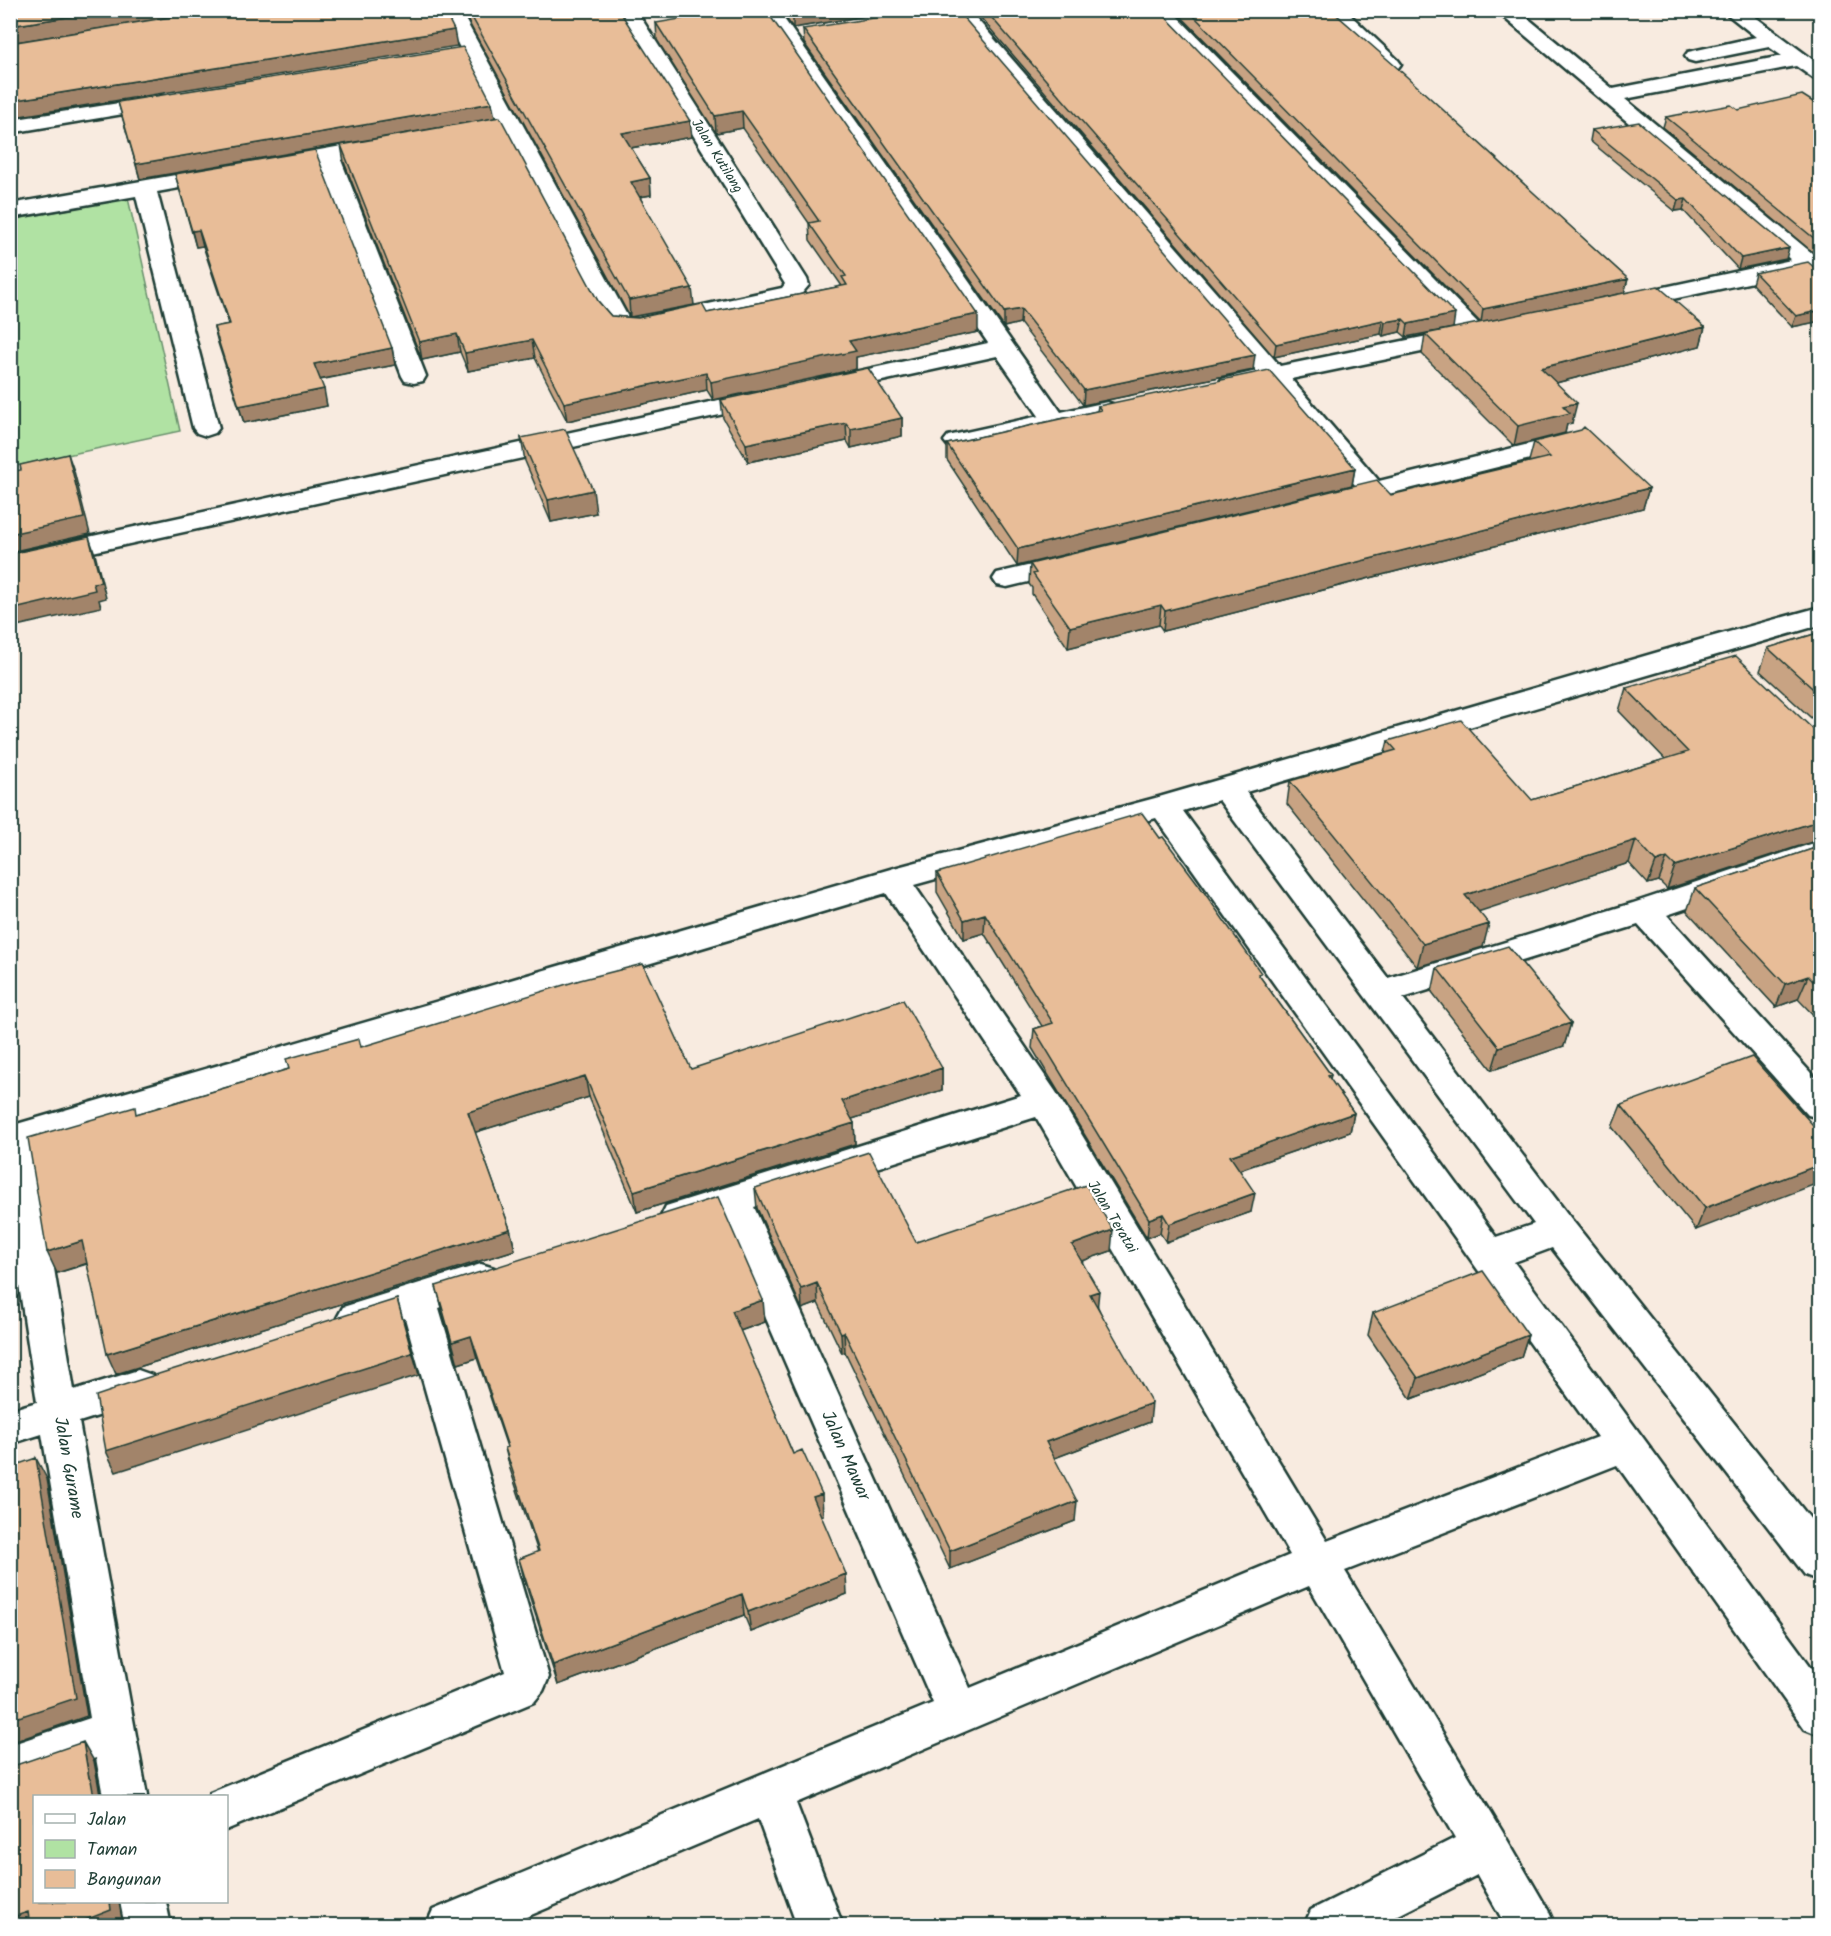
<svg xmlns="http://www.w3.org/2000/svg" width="1831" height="1936" viewBox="0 0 1831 1936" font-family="Kalam,sans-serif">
	<rect width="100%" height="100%" fill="#f8ebe0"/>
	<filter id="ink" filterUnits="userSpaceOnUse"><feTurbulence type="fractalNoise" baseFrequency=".0167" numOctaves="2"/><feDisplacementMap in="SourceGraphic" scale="12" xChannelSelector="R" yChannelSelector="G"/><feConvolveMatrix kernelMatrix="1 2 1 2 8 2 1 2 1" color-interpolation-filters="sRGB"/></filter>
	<g filter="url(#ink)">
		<path fill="#b0e2a3" stroke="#68906c" stroke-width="1.5" d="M128 198 180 431 11 467V220Z"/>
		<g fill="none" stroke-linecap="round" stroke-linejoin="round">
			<g stroke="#1f3d34" stroke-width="5">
				<path id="minor" d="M440 10H460L629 319H639L782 288 785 284 616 10H636L807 279 809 285 798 298 639 333 613 331 602 317Z
					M969 10 1280 366 1457 330 1149 10H1171L1484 329 1487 334 1484 339 1291 379 1379 481 1566 435 1575 438 1579 443 1575 448 1352 503 1343 501 1339 495 1343 489 1356 486 1268 384 1231 392 1222 389 1218 384 1222 379 1257 371 949 11Z
					M1323 10H1345L1398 60 1401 64 1398 68 1391 70 1384 68Z
					M1495 10H1518L1613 89 1782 56 1769 47 1695 62 1688 60 1685 56 1688 52 1756 37 1722 10H1746L1820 65V80L1813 78 1796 66 1625 99 1818 258 1820 261V279L1812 277 1805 271 1621 310 1613 308 1609 303 1613 298 1791 260Z
					M775 14 782 16 1061 412 1107 402 1116 405 1120 410 1116 415 957 449 948 446 944 441 948 436 1039 416 997 356 827 393 818 390 814 385 818 380 988 343 765 20 768 16Z
					M164 96 171 98 175 102 171 106 10 133V120Z
					M386 138 394 140 397 145 394 150 341 160 426 376 423 381 414 383 405 381 402 376 320 163 275 172 267 170 264 165 267 160 275 158Z
					M221 167 229 169 232 174 229 179 157 192 219 428 215 433 206 436 197 433 193 428 136 196 10 218V204Z
					M765 390 774 393 778 398 774 403 10 570V554Z
					M1074 555 1084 557 1088 563 1084 569 1007 587 997 585 993 579 997 573Z
					M1820 607V625L1246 792 1388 978 1633 903 1820 841V863L1667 915 1820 1083V1118L1808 1115 1638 925 1403 998 1572 1220 1820 1531V1581L1805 1575 1552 1248 1514 1262 1820 1679V1735L1805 1729 1617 1465 1345 1571 1502 1831 1548 1910 1555 1926H1506L1477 1875 1377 1926H1304L1311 1910 1455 1838 1309 1586 796 1803 843 1926H797L758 1819 505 1926H426L433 1910 933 1703 722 1217 679 1231 666 1226 661 1216 666 1206 1021 1095 886 893 34 1147 74 1390 138 1370 152 1375 157 1387 152 1399 79 1422 147 1796H103L96 1758 10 1788V1745L90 1718 42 1434 10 1444V1410L37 1402 10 1226V1126L894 868 1159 797 1703 639ZM1219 800 1534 1224 1496 1237 1183 811ZM1156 818 1597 1437 1327 1541 1056 1092 914 885ZM1036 1117 1290 1555 970 1688 754 1207Z
					M481 1264 494 1268 500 1279 494 1290 439 1308 549 1677 543 1691 534 1702 226 1830V1796H209L210 1793 505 1672 405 1318 356 1334 343 1329 337 1318 343 1307Z
					M120 1902H166L171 1926H125Z"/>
			</g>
			<use href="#minor" fill="#fff" fill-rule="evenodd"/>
		</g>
		<path fill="#c8a383" stroke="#1f3d34" stroke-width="1.5" d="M462 10H619L692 137 631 148 650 178 651 195 640 197 694 305 630 317Z
			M786 10H901L793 28 786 18Z
			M974 10H1159L1453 328 1406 337 1400 332 1383 336 1381 334 1274 357Z
			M1175 10H1331L1628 279 1624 293 1481 323Z
			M656 23 978 332 856 357V369L713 400 707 390 567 421 535 358 468 371 460 352 422 360 344 162 341 145 361 141 140 179 118 102 494 118 598 301 611 316 638 318 707 313 842 286 810 240 809 223 743 128 716 133 657 40Z
			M803 29 1253 370 1083 405 1020 323 1004 327 804 43Z
			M1821 107V259L1663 127 1666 117 1738 110Z
			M1592 130 1786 259 1738 269 1683 210 1675 211 1590 141Z
			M175 174 392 348 395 365 320 380 327 406 244 423 218 343 214 327 229 324 203 246 196 247Z
			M1815 268 1821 269V321L1792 327 1752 284 1755 273Z
			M1705 327 1700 346 1556 383 1572 423 1567 424 1565 433 1514 446 1422 354 1425 334Z
			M721 400 902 418V436L851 448 847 441 748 462 723 418Z
			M1098 406 1355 468 1352 485 1017 566 947 460V444L1097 411Z
			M521 438 596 513 551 522 525 461Z
			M1534 442 1649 488 1643 508 1163 631 1159 625 1068 648 1032 594V588L1029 584 1030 564 1391 495 1529 461Z
			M1821 632V727L1760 671 1768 648Z
			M1626 688 1821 733V839L1667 889 1659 881 1648 884 1629 863 1478 911 1483 947 1417 967 1287 804 1290 781 1385 753 1388 741 1532 800 1665 759 1619 711Z
			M1160 838 1331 1075 1330 1079 1354 1113 1350 1132 1240 1170 1251 1212 1166 1242 1160 1233 1147 1238 1032 1048 1034 1029 1042 1026 984 933 964 939 937 892V873Z
			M1821 846V1023L1798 999 1776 1007 1687 911 1695 888Z
			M1437 968 1571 1023 1564 1046 1492 1070 1432 992Z
			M361 1047 691 1069 942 1068V1090L852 1119 854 1123 855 1144 637 1212 589 1097 475 1132 510 1229 515 1250 116 1374 87 1264 57 1273 137 1114 289 1069Z
			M1621 1105 1821 1134 1696 1230 1612 1127Z
			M755 1188 916 1242 1111 1251 1082 1261 1098 1307 1150 1422 1054 1458 1075 1521 950 1569 845 1352 842 1353 818 1303 802 1309 757 1208Z
			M436 1286 765 1322 740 1331 793 1454 823 1515 821 1516 847 1594 751 1632 744 1615 558 1685 524 1579 519 1559 538 1552 510 1469 505 1448 507 1447 477 1358 458 1364Z
			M1373 1313 1528 1335 1521 1357 1411 1399 1368 1335Z"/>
		<path fill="#a2846a" stroke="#1f3d34" stroke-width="1.5" d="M112 10H217L10 43V26Z
			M823 10H901L793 28V15Z
			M454 30 457 46 14 117 13 115H10V101Z
			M492 103 495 118 140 179 136 164Z
			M742 111 743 128 716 133 715 116Z
			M690 121 692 137 624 149 622 133Z
			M650 178 651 195 633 198 631 182Z
			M1686 199 1683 210 1675 211 1678 200Z
			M199 230 203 246 196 247 192 231Z
			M1789 248 1786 259 1738 269 1741 258Z
			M1628 279 1624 293 1481 323 1483 309Z
			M692 288 694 305 630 317 629 300Z
			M1021 309 1020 323 1004 327V312Z
			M1821 310V321L1792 327 1796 316Z
			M978 314V332L856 357V369L713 400 711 382 849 341Z
			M1455 314 1453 328 1406 337 1408 324Z
			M1403 319 1400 332 1383 336 1385 322Z
			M1383 320 1381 334 1274 357 1276 344Z
			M1705 327 1700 346 1536 388 1541 368Z
			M457 334 460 352 422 360 419 342Z
			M532 340 535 358 468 371 465 353Z
			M392 348 395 365 318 380 314 364Z
			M1255 355 1253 370 1083 405 1084 390Z
			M706 373 707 390 567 421 564 403Z
			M324 389 327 406 244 423 239 406Z
			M1577 403 1572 423 1567 424 1565 433 1514 446 1518 426 1563 406Z
			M902 418V436L851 448V429Z
			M846 423 847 441 748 462 746 444Z
			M68 454 74 471 90 534 10 552V534Z
			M1355 468 1352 485 1017 566 1018 549Z
			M1649 488 1643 508 1163 631 1165 611Z
			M593 490 596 513 551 522 548 500Z
			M89 537 95 554 106 598 99 600 101 607 12 627V625H10V610L93 583Z
			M1161 605 1159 625 1068 648 1070 627Z
			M1821 820V839L1667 889 1675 866Z
			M1636 840 1629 863 1459 918 1465 895Z
			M1667 858 1659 881 1648 884 1656 862Z
			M985 914 984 933 964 939V920Z
			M1489 924 1483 947 1417 967 1423 944Z
			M1808 976 1798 999 1776 1007 1785 984Z
			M1571 1023 1564 1046 1492 1070 1499 1047Z
			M942 1068V1090L843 1122 842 1101Z
			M585 1076 589 1097 473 1133 468 1112Z
			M1354 1113 1350 1132 1227 1174 1230 1156Z
			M854 1123 855 1144 637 1212 634 1191Z
			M1821 1164V1182L1696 1230 1705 1208Z
			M1255 1193 1251 1212 1166 1242 1169 1224Z
			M1163 1214 1160 1233 1147 1238 1149 1219Z
			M510 1229 515 1250 116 1374 107 1354Z
			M1113 1230 1111 1251 1071 1265 1072 1245Z
			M82 1241 91 1262 57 1273 47 1252Z
			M10 1244 17 1285 10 1287Z
			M817 1283 818 1303 802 1309 801 1289Z
			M1099 1291 1097 1311 1090 1294Z
			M397 1299 419 1375 116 1472 106 1451Z
			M763 1300 765 1322 734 1333 732 1311Z
			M844 1332 845 1352 842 1353 841 1333Z
			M1528 1335 1521 1357 1411 1399 1418 1378Z
			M471 1336 477 1358 458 1364 452 1342Z
			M1152 1403 1150 1422 1044 1462 1046 1442Z
			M36 1458 47 1479 87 1716 10 1743V1720Z
			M822 1494 823 1515 814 1519 813 1497Z
			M1077 1501 1075 1521 950 1569V1551Z
			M846 1574 847 1594 751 1632 748 1612Z
			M742 1594 744 1615 558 1685 553 1665Z
			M83 1742 94 1761 100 1794 102 1797H94L89 1778Z
			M110 1902H119L123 1926H70Z
			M28 1912 38 1926H10V1918Z"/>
		<path fill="#e8bd98" stroke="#1f3d34" stroke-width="1.5" d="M10 10H112L10 26Z
			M214 10H444L454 30 10 101V43Z
			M468 10H619L690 121 622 133 650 178 631 182 692 288 629 300Z
			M733 10H766L978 314 849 341 856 351 711 382 706 373 564 403 532 340 465 353 457 334 419 342 341 145 500 117 598 301 611 316 638 318 702 304 707 313 847 285 842 277 846 276 809 223 819 221 742 111 715 116 656 23Z
			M789 10H823L793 15Z
			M925 10H957L1255 355 1084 390 1021 309 1004 312 803 29Z
			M985 10H1159L1455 314 1408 324 1403 319 1385 322 1383 320 1276 344Z
			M1188 10H1331L1394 65 1628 279 1483 309Z
			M463 47 492 103 136 164 118 102Z
			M1802 95 1821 107V244L1666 117 1731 105 1738 110Z
			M1639 122 1789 248 1741 258 1686 199 1678 200 1592 130Z
			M315 150 392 348 314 364 324 389 239 406 214 327 230 324 199 230 192 231 175 174Z
			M1808 262 1815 268 1821 269V310L1796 316 1755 273Z
			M1658 286 1705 327 1541 368 1577 403 1563 406 1570 413 1518 426 1425 334Z
			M868 368 902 418 851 429 846 423 746 444 721 400Z
			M1269 370 1355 468 1018 549 947 444 1101 410 1098 406Z
			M1584 427 1649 488 1165 611 1161 605 1070 627 1033 574 1036 573 1030 564 1377 480 1391 495 1550 457 1534 442 1581 430Z
			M565 429 593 490 548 500 521 438Z
			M68 454 84 518 10 534V472L21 470 20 465Z
			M89 537 101 582 93 583 95 590 10 610V554Z
			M1821 632V696L1768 648Z
			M1736 656 1816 732 1821 733V820L1675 866 1667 858 1656 862 1636 840 1465 895 1489 924 1423 944 1290 781 1396 750 1388 741 1461 720 1532 800 1688 752 1626 688Z
			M1142 813 1160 838 1163 837 1199 885 1261 973 1258 974 1331 1075 1328 1076 1354 1113 1230 1156 1255 1193 1169 1224 1163 1214 1149 1219 1034 1029 1053 1023 985 914 964 920 937 873Z
			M1821 846V989L1808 976 1785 984 1695 888Z
			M1508 946 1571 1023 1499 1047 1437 968Z
			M643 964 691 1069 903 1000 942 1068 842 1101 854 1123 634 1191 585 1076 468 1112 510 1229 107 1354 82 1241 47 1252 28 1138 135 1107 136 1114 289 1069 286 1059 359 1039 361 1047 580 980Z
			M1752 1057 1821 1134V1164L1705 1208 1621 1105Z
			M869 1152 916 1242 1086 1185 1113 1230 1072 1245 1099 1291 1090 1294 1152 1403 1046 1442 1077 1501 950 1551 844 1332 841 1333 817 1283 801 1289 755 1188Z
			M718 1197 763 1300 732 1311 793 1454 802 1450 822 1494 813 1497 846 1574 748 1612 742 1594 553 1665 519 1559 539 1551 505 1448 508 1447 471 1336 452 1342 436 1286Z
			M1483 1271 1528 1335 1418 1378 1373 1313Z
			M397 1299 412 1353 106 1451 96 1396 114 1390V1388Z
			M36 1458 76 1698 10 1720V1467Z
			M83 1742 89 1778 91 1780 94 1797H34V1902H110L111 1910 70 1926H30L28 1912 10 1918V1767Z"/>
	</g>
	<g text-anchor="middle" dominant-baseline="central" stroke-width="4.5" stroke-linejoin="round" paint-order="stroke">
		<g font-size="14" fill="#1f3d34" stroke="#fff">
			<text transform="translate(717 156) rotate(58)">Jalan Kutilang</text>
		</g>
		<g font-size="15" fill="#1f3d34" stroke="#fff">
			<text transform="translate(1112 1217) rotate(59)">Jalan Teratai</text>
		</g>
		<g font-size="18" fill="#1f3d34" stroke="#fff">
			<text transform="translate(845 1456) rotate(66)">Jalan Mawar</text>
			<text transform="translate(68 1468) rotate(80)">Jalan Gurame</text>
		</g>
	</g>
	<rect width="1831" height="1936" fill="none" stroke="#fff" stroke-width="36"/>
	<rect x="18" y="18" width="1795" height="1900" fill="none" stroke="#1f3d34" stroke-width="2" filter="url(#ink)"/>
	<rect x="33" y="1795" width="195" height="108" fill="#ffffff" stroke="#a5b1ae" stroke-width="1.5"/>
	<rect x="45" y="1814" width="30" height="9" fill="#ffffff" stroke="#a5b1ae" stroke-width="1.5"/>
	<text x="87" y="1825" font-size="18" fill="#1f3d34">Jalan</text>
	<rect x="45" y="1840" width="30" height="18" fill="#b0e2a3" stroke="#a5b1ae" stroke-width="1.5"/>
	<text x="87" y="1855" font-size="18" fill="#1f3d34">Taman</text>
	<rect x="45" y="1870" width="30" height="18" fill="#e8bd98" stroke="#a5b1ae" stroke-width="1.5"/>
	<text x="87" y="1885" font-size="18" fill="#1f3d34">Bangunan</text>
</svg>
